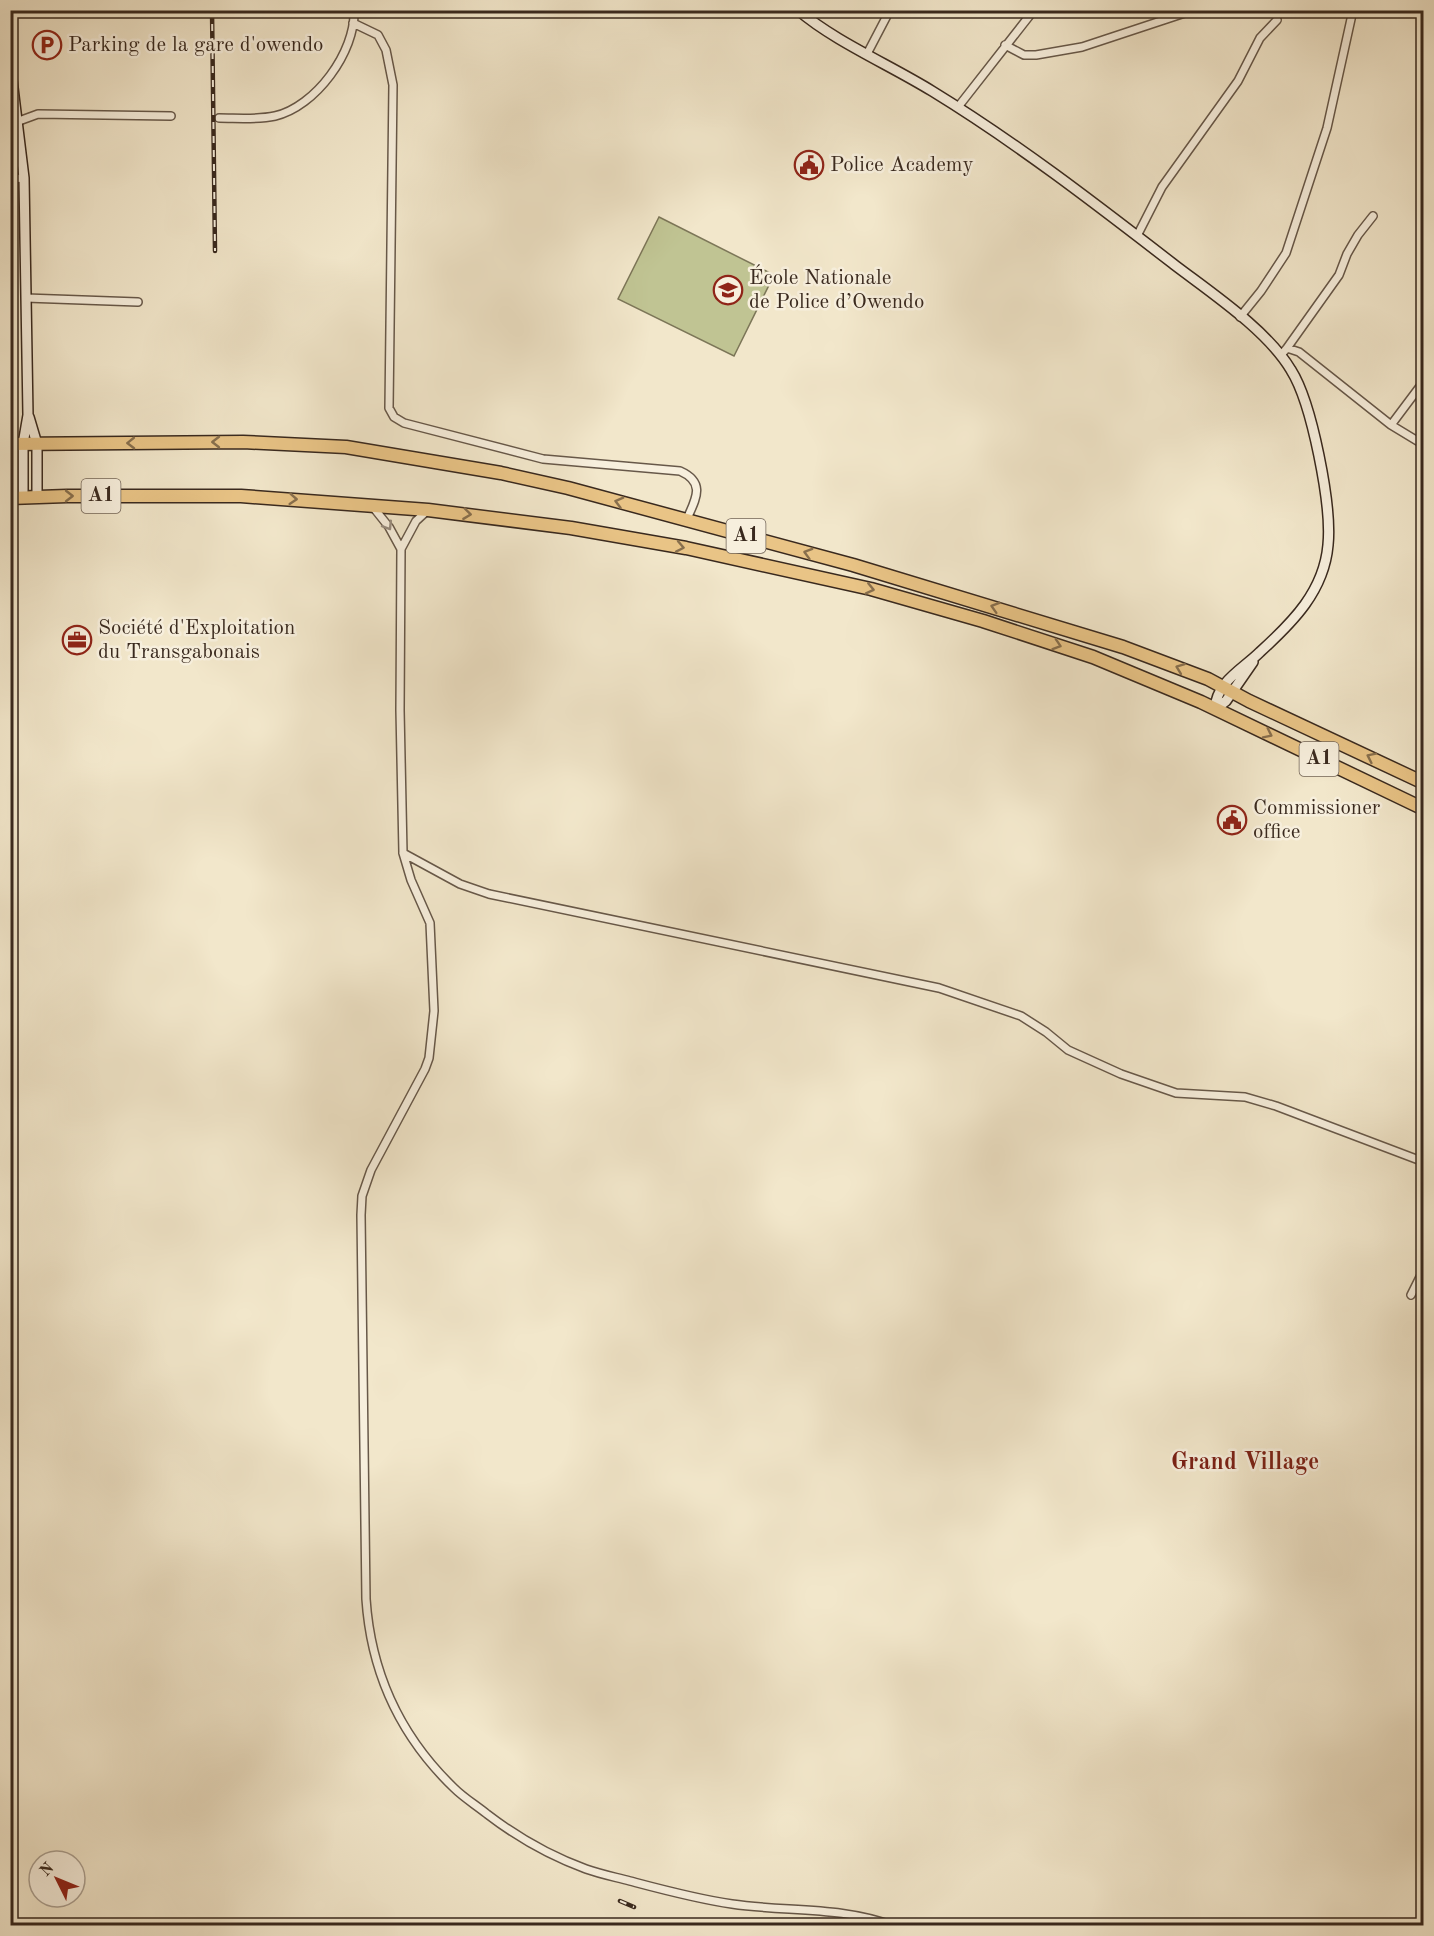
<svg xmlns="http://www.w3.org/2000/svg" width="1434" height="1936" viewBox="0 0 1434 1936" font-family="'Old Standard TT',serif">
	<rect width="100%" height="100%" fill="#f2e7cb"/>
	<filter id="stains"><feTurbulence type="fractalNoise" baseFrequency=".00333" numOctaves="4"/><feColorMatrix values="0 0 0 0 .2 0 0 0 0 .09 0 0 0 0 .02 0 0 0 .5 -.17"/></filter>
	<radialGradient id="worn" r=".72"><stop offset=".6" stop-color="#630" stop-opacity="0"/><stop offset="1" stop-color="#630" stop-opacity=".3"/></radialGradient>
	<path fill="#c0c493" stroke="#7c7658" stroke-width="1.5" d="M659 217 774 275 734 356 618 299Z"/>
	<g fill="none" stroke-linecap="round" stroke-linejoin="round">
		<g stroke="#675849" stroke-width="10">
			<path id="street" d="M353 23 378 35 386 50 393 85 389 408 394 417 404 423 543 459 680 471C707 483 695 500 686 521
				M1005 45 1024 55H1036L1082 47 1194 10
				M867 54 890 10
				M958 107 1034 10
				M219 118C237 118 257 120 275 116 315 107 356 52 354 10
				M19 121 38 114 171 116
				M10 179 24 178
				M1137 236 1162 187 1238 81 1260 38 1277 20
				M26 298 138 302
				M1240 317 1261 291 1286 253 1327 128 1353 10
				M1287 348 1339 275 1347 254 1358 235 1373 216
				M1281 355 1287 348 1299 352 1391 425 1424 445
				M1391 425 1424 381
				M373 507 389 527 401 549
				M428 510 416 521 401 549 400 710 403 853 411 880 430 923 434 1011 429 1058 425 1069 371 1170 362 1196 361 1215 366 1599C371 1673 401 1737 454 1788 464 1798 476 1805 487 1814 517 1837 550 1856 586 1869 600 1874 615 1877 630 1881 664 1890 697 1899 732 1904 786 1912 842 1906 894 1926
				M403 853 460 884 489 894 939 988 1021 1016 1046 1032 1068 1050 1121 1074 1176 1093 1245 1097 1276 1106 1424 1162
				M1411 1295 1424 1269"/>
		</g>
		<g stroke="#39291e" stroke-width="12">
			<path id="secondary" d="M798 10C834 41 890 65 932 91 1017 143 1097 205 1176 266 1213 294 1268 331 1291 370 1312 403 1332 506 1328 545 1324 591 1293 622 1260 652 1243 669 1216 682 1215 709
				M10 63 24 178 28 415 23 444V497
				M29 417 37 444V497
				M1215 709 1226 701 1253 662"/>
		</g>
		<g stroke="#39291e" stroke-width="15">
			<path id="highway" d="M10 444 243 442 346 447 501 473 568 488 853 565 1123 647 1208 679 1249 701 1424 783
				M10 498 67 496H241L428 510 571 528 686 548 871 589 983 621 1093 657 1201 702 1424 809"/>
		</g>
		<use href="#street" stroke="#f7efdd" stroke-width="7"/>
		<use href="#secondary" stroke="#f7efdd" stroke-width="9"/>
		<use href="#highway" stroke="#e9c486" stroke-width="12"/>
		<g stroke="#39291e" stroke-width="4.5">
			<path id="rail" d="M212 10 215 251
				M620 1901 634 1907"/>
		</g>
		<use href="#rail" stroke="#f7efdd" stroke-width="2" stroke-dasharray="7" stroke-linecap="butt"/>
	</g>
	<defs><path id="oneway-chevron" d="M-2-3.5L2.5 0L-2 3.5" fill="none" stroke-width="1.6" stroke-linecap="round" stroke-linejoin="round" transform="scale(1.5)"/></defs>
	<g stroke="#886f4d">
		<use href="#oneway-chevron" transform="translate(216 442) rotate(180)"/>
		<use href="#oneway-chevron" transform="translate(131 443) rotate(179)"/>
		<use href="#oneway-chevron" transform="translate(69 496)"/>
		<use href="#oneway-chevron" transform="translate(293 499) rotate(4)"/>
		<use href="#oneway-chevron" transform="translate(619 502) rotate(-165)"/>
		<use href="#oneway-chevron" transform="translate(467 514) rotate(7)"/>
		<use href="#oneway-chevron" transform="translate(680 547) rotate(11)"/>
		<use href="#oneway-chevron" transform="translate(808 553) rotate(-164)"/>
		<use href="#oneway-chevron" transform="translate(870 589) rotate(13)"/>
		<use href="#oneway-chevron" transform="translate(995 607) rotate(-163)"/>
		<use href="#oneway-chevron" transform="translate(1057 645) rotate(18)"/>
		<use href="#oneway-chevron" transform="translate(1180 668) rotate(-159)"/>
		<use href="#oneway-chevron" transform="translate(1268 734) rotate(26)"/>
		<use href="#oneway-chevron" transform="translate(1371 757) rotate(-154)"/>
	</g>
	<use stroke="#988c7e" href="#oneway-chevron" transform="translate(388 526) rotate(58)"/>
	<defs>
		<g id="parking-ring" transform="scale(1.5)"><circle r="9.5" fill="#f7efdd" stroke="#8f2418" stroke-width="1.5"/><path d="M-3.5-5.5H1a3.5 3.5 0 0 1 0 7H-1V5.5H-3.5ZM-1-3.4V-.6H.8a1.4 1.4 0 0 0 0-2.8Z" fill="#8f2418"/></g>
		<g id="civic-ring" transform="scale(1.5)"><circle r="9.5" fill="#f7efdd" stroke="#8f2418" stroke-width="1.5"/><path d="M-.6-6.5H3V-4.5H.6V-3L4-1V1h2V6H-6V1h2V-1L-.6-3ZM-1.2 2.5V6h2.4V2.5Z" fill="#8f2418"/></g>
		<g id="school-ring" transform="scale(1.5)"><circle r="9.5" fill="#f7efdd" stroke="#8f2418" stroke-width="1.5"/><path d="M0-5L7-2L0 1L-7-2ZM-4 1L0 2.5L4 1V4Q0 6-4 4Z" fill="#8f2418"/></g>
		<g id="office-ring" transform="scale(1.5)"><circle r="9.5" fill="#f7efdd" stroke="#8f2418" stroke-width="1.5"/><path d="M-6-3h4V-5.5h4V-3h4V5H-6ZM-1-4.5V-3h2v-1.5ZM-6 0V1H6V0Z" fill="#8f2418"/></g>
	</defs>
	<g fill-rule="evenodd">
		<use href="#parking-ring" x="47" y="45"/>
		<use href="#civic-ring" x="809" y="165"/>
		<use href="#school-ring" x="728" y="290"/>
		<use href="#office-ring" x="77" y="640"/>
		<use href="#civic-ring" x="1232" y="820"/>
	</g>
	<g text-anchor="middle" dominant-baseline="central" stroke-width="5" stroke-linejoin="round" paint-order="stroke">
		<g fill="#f7efdd" stroke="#726457" stroke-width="1.5">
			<rect x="81.5" y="479" width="39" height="34" rx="4.5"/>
			<rect x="726.5" y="519" width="39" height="34" rx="4.5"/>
			<rect x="1299.5" y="742" width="39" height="34" rx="4.5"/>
		</g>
		<g font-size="20" font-weight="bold" fill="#39291e">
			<text x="101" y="496">A1</text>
			<text x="746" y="536">A1</text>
			<text x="1319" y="759">A1</text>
		</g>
		<g font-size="21" fill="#39291e" stroke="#f7efdd" text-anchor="start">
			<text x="68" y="45">Parking de la gare d'owendo</text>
			<text x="830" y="165">Police Academy</text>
			<text x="749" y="278">École Nationale<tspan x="749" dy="24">de Police d’Owendo</tspan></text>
			<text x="98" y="628">Société d'Exploitation<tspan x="98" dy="24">du Transgabonais</tspan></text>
			<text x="1253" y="808">Commissioner<tspan x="1253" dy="24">office</tspan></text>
		</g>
		<g font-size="24" font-weight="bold" fill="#7a1f14" stroke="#f7efdd">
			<text x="1245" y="1463">Grand Village</text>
		</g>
	</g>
	<rect width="1434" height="1936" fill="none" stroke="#f2e7cb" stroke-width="36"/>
	<rect x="12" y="12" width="1410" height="1912" fill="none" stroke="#39291e" stroke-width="3"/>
	<rect x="18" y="18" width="1398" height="1900" fill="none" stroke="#39291e" stroke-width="1.5"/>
	<g transform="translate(57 1879) rotate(313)"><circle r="28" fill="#f7efdd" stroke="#aba091" stroke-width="1.5"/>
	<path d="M0-4.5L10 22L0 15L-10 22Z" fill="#8f2418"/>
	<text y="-9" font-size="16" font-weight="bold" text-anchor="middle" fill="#39291e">N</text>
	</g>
	<rect width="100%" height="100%" filter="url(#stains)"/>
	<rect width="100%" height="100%" fill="url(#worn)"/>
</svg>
